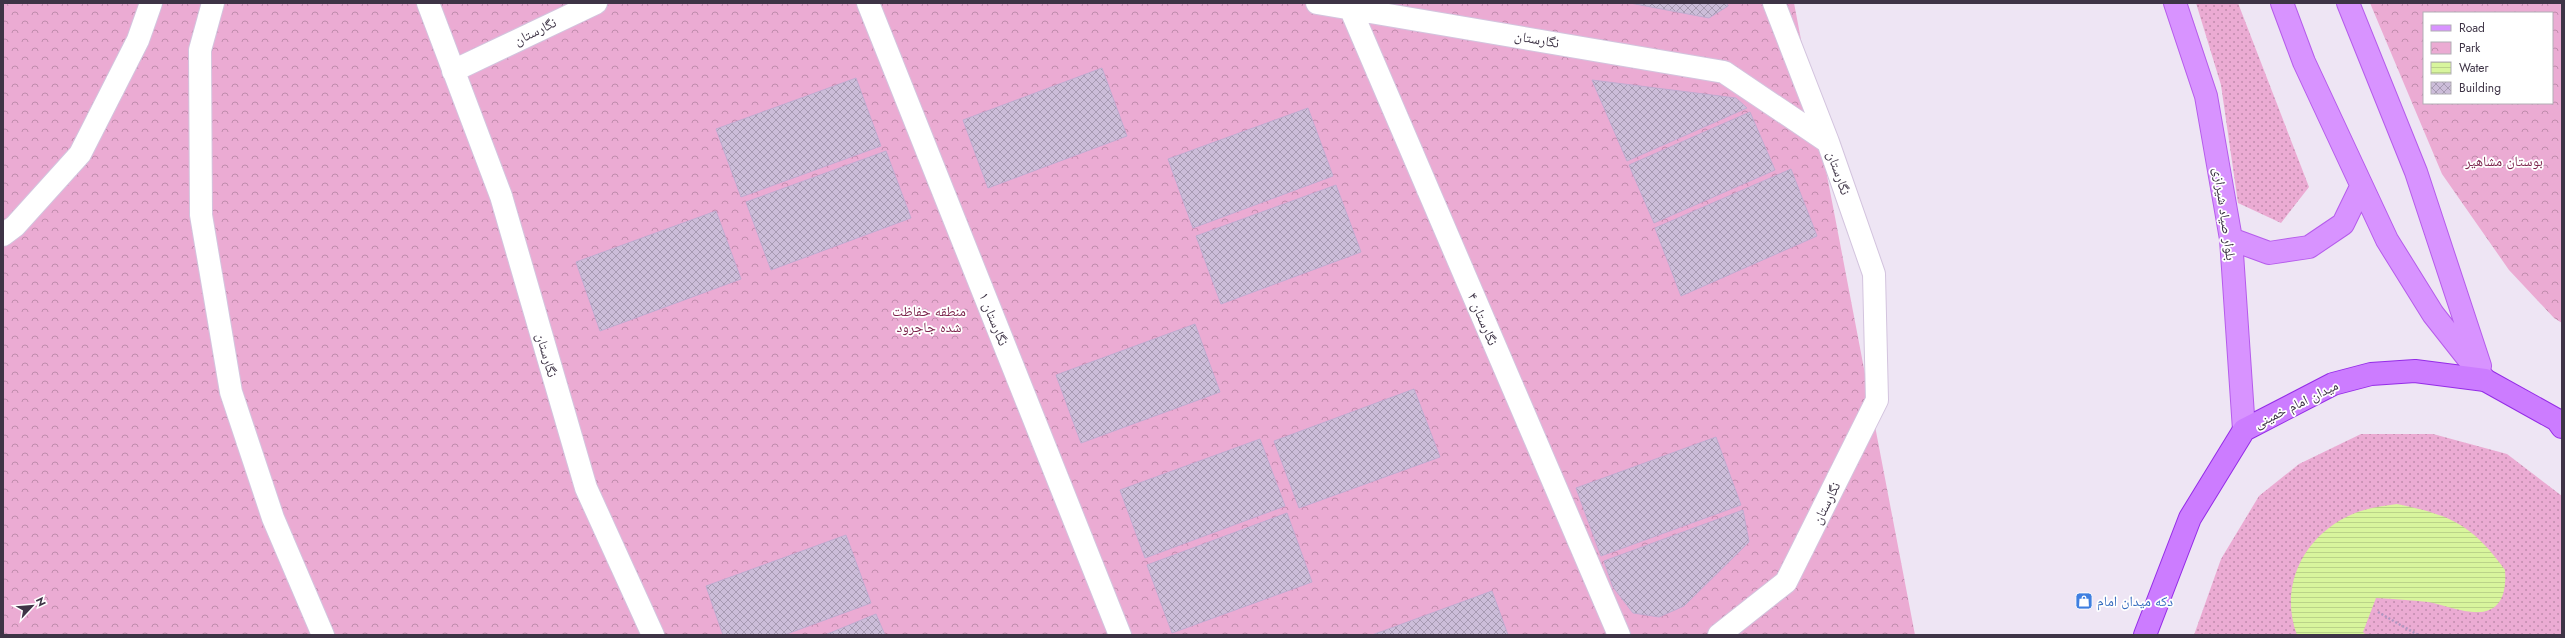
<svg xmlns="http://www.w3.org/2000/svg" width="2565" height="638" viewBox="0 0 2565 638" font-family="Jost,'Noto Naskh Arabic',sans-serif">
	<defs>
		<pattern id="grass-dots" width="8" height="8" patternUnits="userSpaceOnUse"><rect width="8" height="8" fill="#ebabd3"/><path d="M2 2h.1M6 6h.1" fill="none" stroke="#c08cad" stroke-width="1.8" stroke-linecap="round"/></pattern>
		<pattern id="park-crowns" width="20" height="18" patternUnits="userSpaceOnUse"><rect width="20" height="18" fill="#ebabd3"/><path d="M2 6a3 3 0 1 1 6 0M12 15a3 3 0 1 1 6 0" fill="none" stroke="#c08cad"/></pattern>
		<pattern id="water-rules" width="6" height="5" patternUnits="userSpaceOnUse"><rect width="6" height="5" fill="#d8f59d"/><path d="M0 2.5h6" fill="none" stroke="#bad389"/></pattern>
		<pattern id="building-cross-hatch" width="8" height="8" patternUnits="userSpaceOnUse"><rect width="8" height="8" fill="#ccbdd9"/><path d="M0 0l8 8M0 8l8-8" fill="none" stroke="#a79ab2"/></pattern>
	</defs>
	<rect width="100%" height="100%" fill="#eee5f4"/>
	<path fill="url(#grass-dots)" d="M2196 3H2238L2309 187 2281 223 2238 203 2221 85Z
		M2361 434H2433L2507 454 2562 496V635H2194L2221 559 2259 496 2299 464Z"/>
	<path fill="url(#park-crowns)" fill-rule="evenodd" d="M3 3H1794L1915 635H3Z
		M2370 3H2562V323L2554 318 2509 270 2442 174ZM2424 13H2552V103H2424Z"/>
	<path fill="url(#water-rules)" d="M2397 504C2450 515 2472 524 2505 570 2506 584 2505 604 2489 610 2473 617 2445 605 2428 602 2411 600 2394 599 2376 598L2363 632 2366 635H2297C2278 585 2305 533 2355 513 2368 508 2382 506 2397 504Z"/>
	<path fill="url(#building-cross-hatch)" stroke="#c0acd1" d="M1630 3H1727L1728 6 1709 18Z
		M1102 68 1127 136 988 188 963 120Z
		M856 78 881 146 741 197 716 129Z
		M1592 80 1736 98 1747 108 1627 161Z
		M1308 108 1333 176 1193 228 1168 159Z
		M1750 112 1775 170 1654 223 1629 165Z
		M886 151 911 218 771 270 746 202Z
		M1791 169 1817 236 1681 296 1655 228Z
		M1336 185 1361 252 1221 304 1196 236Z
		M716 211 741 279 600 331 576 262Z
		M1195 324 1220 392 1081 443 1056 375Z
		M1414 389 1440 457 1299 508 1274 441Z
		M1716 437 1741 505 1601 556 1576 488Z
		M1260 439 1285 506 1145 558 1120 490Z
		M1743 510 1749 542 1684 606 1659 617 1633 613 1613 587 1604 561Z
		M1287 513 1312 582 1172 633 1147 565Z
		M846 535 871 603 784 635H723L706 586Z
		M1492 591 1508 635H1372Z
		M876 614 885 635H825Z"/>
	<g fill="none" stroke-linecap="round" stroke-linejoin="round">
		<g stroke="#d3c4de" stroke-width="24">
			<path id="minor" d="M428 3 501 196 586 488 653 635
				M868 3 1120 635
				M1317 3 1724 72 1828 142 1874 274 1877 400 1786 582 1719 635
				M1348 3 1619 635
				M1774 3 1828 142
				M453 71 596 3"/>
		</g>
		<g stroke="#d3c4de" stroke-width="24">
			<path id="tertiary" d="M213 3 200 50 201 215 231 392 273 518 323 635
				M3 235 15 226 80 154 138 40 151 3"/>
		</g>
		<g stroke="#b55ceb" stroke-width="24">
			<path id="primary" d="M2175 3 2206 96 2231 239 2244 430
				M2282 3 2304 62 2387 240 2433 314 2485 380
				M2348 3 2416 172 2480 366
				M2231 239 2269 253 2309 247 2343 224 2361 187"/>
		</g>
		<g stroke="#942ce7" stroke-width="24">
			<path id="trunk" d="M2145 635 2190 518 2244 430 2333 384 2371 374 2415 371 2485 380 2557 420 2562 427"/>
		</g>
		<path stroke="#b097c2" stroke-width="2.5" stroke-dasharray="2 2" stroke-linecap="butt" d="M2378 612 2418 635"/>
		<use href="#minor" stroke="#fff" stroke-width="22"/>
		<use href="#tertiary" stroke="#fff" stroke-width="22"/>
		<use href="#primary" stroke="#d893ff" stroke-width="22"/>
		<use href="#trunk" stroke="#cc7cff" stroke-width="22"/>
	</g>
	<defs>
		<g id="shop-square" transform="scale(0.9)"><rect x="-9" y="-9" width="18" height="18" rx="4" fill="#3f7fe0" stroke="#fff"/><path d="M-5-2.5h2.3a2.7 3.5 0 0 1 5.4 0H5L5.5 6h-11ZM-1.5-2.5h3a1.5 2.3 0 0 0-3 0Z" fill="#fff"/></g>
	</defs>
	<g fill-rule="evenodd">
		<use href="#shop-square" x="2084" y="601"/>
	</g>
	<g text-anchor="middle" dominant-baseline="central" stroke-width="3.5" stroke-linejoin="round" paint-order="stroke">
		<g font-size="14" fill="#3e3446" stroke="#fff">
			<text transform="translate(535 31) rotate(-26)">نگارستان</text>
			<text transform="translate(1537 39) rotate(10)">نگارستان</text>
			<text transform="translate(1839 173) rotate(71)">نگارستان</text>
			<text transform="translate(2225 214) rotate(82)">بلوار صیاد شیرازی</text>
			<text transform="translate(994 319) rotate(68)">نگارستان ۱</text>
			<text transform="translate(1483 319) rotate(67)">نگارستان ۴</text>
			<text transform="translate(547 355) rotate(74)">نگارستان</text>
			<text transform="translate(2296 404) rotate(-26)">میدان امام خمینی</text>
			<text transform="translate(1826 503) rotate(-63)">نگارستان</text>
		</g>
		<g font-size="14" fill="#7c244c" stroke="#fff">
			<text x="2504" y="161">بوستان مشاهیر</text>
			<text x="929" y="311">منطقه حفاظت<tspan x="929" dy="16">شده جاجرود</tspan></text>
		</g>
		<g font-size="14" fill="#366cbe" stroke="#fff" text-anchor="start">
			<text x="2097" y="601">دکه میدان امام</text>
		</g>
	</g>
	<rect width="2565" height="638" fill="none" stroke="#3e3446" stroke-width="8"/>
	<rect x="2423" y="12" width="130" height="92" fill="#ffffff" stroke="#b2aeb5"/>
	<rect x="2431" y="25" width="20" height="6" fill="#d893ff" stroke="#b2aeb5"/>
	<text x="2459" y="32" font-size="12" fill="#3e3446">Road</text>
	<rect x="2431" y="42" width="20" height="12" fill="url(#park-crowns)" stroke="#b2aeb5"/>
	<text x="2459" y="52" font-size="12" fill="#3e3446">Park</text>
	<rect x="2431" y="62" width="20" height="12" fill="url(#water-rules)" stroke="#b2aeb5"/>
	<text x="2459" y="72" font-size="12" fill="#3e3446">Water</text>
	<rect x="2431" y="82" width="20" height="12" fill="url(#building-cross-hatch)" stroke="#b2aeb5"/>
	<text x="2459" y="92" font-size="12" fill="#3e3446">Building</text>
	<g transform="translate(32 606) rotate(64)" stroke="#ffffff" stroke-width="3" paint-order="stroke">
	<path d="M0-3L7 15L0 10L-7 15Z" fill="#3e3446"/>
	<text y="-6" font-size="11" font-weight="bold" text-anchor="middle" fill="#3e3446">N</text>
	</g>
</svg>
